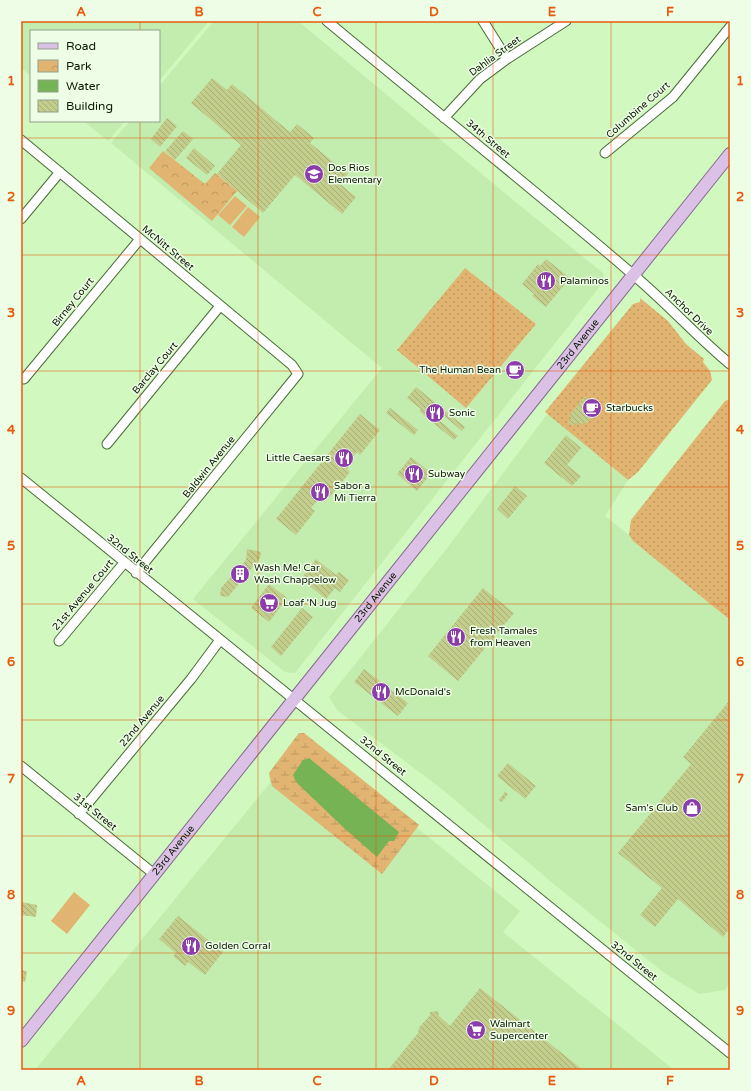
<svg xmlns="http://www.w3.org/2000/svg" width="751" height="1091" viewBox="0 0 751 1091" font-family="'Varela Round',sans-serif">
	<defs>
		<pattern id="grass-dots" width="8" height="8" patternUnits="userSpaceOnUse"><rect width="8" height="8" fill="#e2b471"/><path d="M2 2h.1M6 6h.1" fill="none" stroke="#c19a60" stroke-width="1.8" stroke-linecap="round"/></pattern>
		<pattern id="wetland-marsh" width="20" height="14" patternUnits="userSpaceOnUse"><rect width="20" height="14" fill="#e2b471"/><path d="M1 5h8M5 5V1M11 12h8M15 12V8" fill="none" stroke="#c19a60"/></pattern>
		<pattern id="park-crowns" width="20" height="18" patternUnits="userSpaceOnUse"><rect width="20" height="18" fill="#e2b471"/><path d="M2 6a3 3 0 1 1 6 0M12 15a3 3 0 1 1 6 0" fill="none" stroke="#c19a60"/></pattern>
		<pattern id="building-back-hatch" width="6" height="6" patternUnits="userSpaceOnUse"><rect width="6" height="6" fill="#c3cd8c"/><path d="M-1 5l2 2M0 0l6 6M5-1l2 2" fill="none" stroke="#a6af77"/></pattern>
	</defs>
	<rect width="100%" height="100%" fill="#d1f8be"/>
	<path fill="#c2edae" d="M21 21H209L159 81V31H31V76L21 68Z
		M214 21H298L518 204 603 273 604 281 295 673 285 672 193 599 382 368 111 143 130 121H159V86Z
		M84 121H125L108 141Z
		M548 413 628 480 605 516 629 535 633 541 730 620V983L725 990 699 994 663 972 556 886 443 790 337 710 329 697 448 547Z
		M299 733H304L419 825 417 828 520 911 503 932 674 1070H35L270 783 269 773Z"/>
	<path fill="url(#grass-dots)" d="M465 268 536 324 466 408 397 350Z
		M640 298 668 321 686 344 704 359 703 362 710 371 712 380 638 472 628 480 545 412 633 304 640 302Z
		M730 399V620L633 541 629 535 631 520 725 401Z"/>
	<path fill="url(#wetland-marsh)" d="M299 733H304L419 825 382 874 272 786 269 773Z"/>
	<path fill="url(#park-crowns)" d="M163 151 205 184 215 173 237 191 212 221 149 168Z"/>
	<path fill="#e2b471" d="M235 196 247 206 230 225 218 215Z
		M248 207 260 217 244 237 232 227Z
		M74 892 90 905 67 934 51 921Z"/>
	<path fill="#76b355" d="M309 758 399 832 394 841H389L377 857 343 827 297 783 293 775 303 760Z"/>
	<path fill="url(#building-back-hatch)" d="M212 78 227 90 232 84 290 132 297 124 314 138 310 143 348 174 340 184 356 197 342 214 295 175 263 213 217 174 241 145 191 103Z
		M167 118 177 126 160 147 151 139Z
		M183 131 193 139 175 160 165 151Z
		M194 148 215 166 207 175 186 158Z
		M546 259 570 278 546 307 532 296 534 294 522 284 538 264 540 266Z
		M517 362 522 366 513 378 508 374Z
		M416 387 465 427 462 431 443 415 439 420 458 436 454 440 419 411 421 409 407 398Z
		M584 397 598 406 596 408 598 409 586 424 584 422 580 426 576 422 573 426 568 422 571 418 569 416Z
		M390 408 418 430 414 435 386 413Z
		M360 414 380 430 360 455 357 452 351 459 353 461 347 469 350 472 330 497 327 494 321 502 318 500 311 508 315 511 296 535 276 519Z
		M566 435 581 448 567 465 581 476 572 486 544 463Z
		M411 457 431 473 417 491 397 474Z
		M515 486 527 496 508 519 497 509Z
		M247 549 261 552 260 558 228 597 220 596 221 588 246 560Z
		M316 559 336 575 339 572 349 580 340 592 335 588 326 599 301 579Z
		M269 584 287 598 269 622 251 608Z
		M483 588 514 613 458 681 428 656Z
		M302 608 313 617 281 656 271 647Z
		M364 669 408 703 398 716 354 682Z
		M730 700V928L723 937 678 899 655 927 640 915 662 888 618 853 691 764 683 757Z
		M508 763 536 786 525 799 497 776Z
		M505 792 508 794 502 802 499 800Z
		M21 902 37 905 36 917 21 915Z
		M178 916 223 952 205 975 188 962 185 966 173 956 176 953 159 939Z
		M21 970 27 971 25 982 21 981Z
		M480 988 583 1070H388L418 1033 419 1028 430 1015V1012L438 1011 439 1016 450 1026Z"/>
	<g fill="none" stroke-linecap="round" stroke-linejoin="round">
		<g stroke="#4a6b38" stroke-width="11">
			<path id="minor" d="M327 21C428 105 531 187 630 272 665 301 695 335 730 364
				M483 21 507 59
				M444 118 480 79 507 59 566 21
				M21 140 292 365 298 374 136 573
				M605 153 673 97 730 27
				M21 219 60 172
				M24 379 140 239
				M107 444 220 306
				M21 478 730 1053
				M59 641 124 563
				M21 766 154 874
				M79 814 191 679 220 640"/>
		</g>
		<g stroke="#836b8d" stroke-width="14">
			<g id="major">
				<path id="s1" d="M21 1041 730 154"/>
			</g>
		</g>
		<use href="#minor" stroke="#fff" stroke-width="9"/>
		<use href="#major" stroke="#dcc1e7" stroke-width="12"/>
	</g>
	<path fill="none" stroke="#e8590c" stroke-width="1" stroke-opacity="0.55" d="M140 21V31M258 21V1070M376 21V1070M493 21V1070M611 21V1070M140 121V1070M21 138H730M21 255H730M21 371H730M21 487H730M21 604H730M21 720H730M21 836H730M21 953H730"/>
	<defs>
		<g id="school-disc" transform="scale(1)"><circle r="9.5" fill="#8d3cab" stroke="#edfde6"/><path d="M0-5L7-2L0 1L-7-2ZM-4 1L0 2.5L4 1V4Q0 6-4 4Z" fill="#fff"/></g>
		<g id="restaurant-disc" transform="scale(1)"><circle r="9.5" fill="#8d3cab" stroke="#edfde6"/><path d="M-5-6h1v4h1v-4h1v4h1v-4h1v5L-1.5 .5V6h-2V.5L-5-1ZM5-6V6H3V1.5H1.5Q1.5-4 5-6Z" fill="#fff"/></g>
		<g id="cafe-disc" transform="scale(1)"><circle r="9.5" fill="#8d3cab" stroke="#edfde6"/><path d="M-5.5-4.5H6V0H3Q3 3.5 0 3.5H-2.5Q-5.5 3.5-5.5 0ZM3-3.2v2h1.7v-2ZM-6 4.5H4V6H-6Z" fill="#fff"/></g>
		<g id="building-disc" transform="scale(1)"><circle r="9.5" fill="#8d3cab" stroke="#edfde6"/><path d="M-4-6H4V6H1V3H-1V6H-4ZM-2.5-4.3h1.7v1.8h-1.7ZM.8-4.3h1.7v1.8H.8ZM-2.5-1h1.7V.8h-1.7ZM.8-1h1.7V.8H.8Z" fill="#fff"/></g>
		<g id="supermarket-disc" transform="scale(1)"><circle r="9.5" fill="#8d3cab" stroke="#edfde6"/><path d="M-6-5.5h2.5l.6 2H6L4.5 2H-2.5L-4.4-4H-6ZM-1.5 3.2a1.3 1.3 0 1 0 .1 0ZM3 3.2a1.3 1.3 0 1 0 .1 0Z" fill="#fff"/></g>
		<g id="shop-disc" transform="scale(1)"><circle r="9.5" fill="#8d3cab" stroke="#edfde6"/><path d="M-5-2.5h2.3a2.7 3.5 0 0 1 5.4 0H5L5.5 6h-11ZM-1.5-2.5h3a1.5 2.3 0 0 0-3 0Z" fill="#fff"/></g>
	</defs>
	<g fill-rule="evenodd">
		<use href="#school-disc" x="314" y="174"/>
		<use href="#restaurant-disc" x="546" y="281"/>
		<use href="#cafe-disc" x="515" y="370"/>
		<use href="#cafe-disc" x="592" y="408"/>
		<use href="#restaurant-disc" x="435" y="413"/>
		<use href="#restaurant-disc" x="344" y="458"/>
		<use href="#restaurant-disc" x="414" y="474"/>
		<use href="#restaurant-disc" x="320" y="492"/>
		<use href="#building-disc" x="240" y="574"/>
		<use href="#supermarket-disc" x="269" y="603"/>
		<use href="#restaurant-disc" x="456" y="637"/>
		<use href="#restaurant-disc" x="381" y="692"/>
		<use href="#shop-disc" x="692" y="808"/>
		<use href="#restaurant-disc" x="191" y="946"/>
		<use href="#supermarket-disc" x="476" y="1030"/>
	</g>
	<g text-anchor="middle" dominant-baseline="central" stroke-width="3" stroke-linejoin="round" paint-order="stroke">
		<g font-size="10" fill="#0b1804" stroke="#edfde6">
			<text transform="translate(495 56) rotate(-36)">Dahlia Street</text>
			<text transform="translate(638 110) rotate(-41)">Columbine Court</text>
			<text transform="translate(488 139) rotate(40)">34th Street</text>
			<text transform="translate(168 248) rotate(40)">McNitt Street</text>
			<text transform="translate(73 302) rotate(-51)">Birney Court</text>
			<text transform="translate(689 312) rotate(44)">Anchor Drive</text>
			<text stroke="none"><textPath href="#s1" startOffset="892">23rd Avenue</textPath></text>
			<text transform="translate(155 368) rotate(-50)">Barclay Court</text>
			<text transform="translate(209 467) rotate(-51)">Baldwin Avenue</text>
			<text transform="translate(130 554) rotate(39)">32nd Street</text>
			<text transform="translate(83 595) rotate(-50)">21st Avenue Court</text>
			<text stroke="none"><textPath href="#s1" startOffset="568">23rd Avenue</textPath></text>
			<text transform="translate(142 721) rotate(-50)">22nd Avenue</text>
			<text transform="translate(383 756) rotate(39)">32nd Street</text>
			<text transform="translate(95 812) rotate(39)">31st Street</text>
			<text stroke="none"><textPath href="#s1" startOffset="244">23rd Avenue</textPath></text>
			<text transform="translate(634 961) rotate(39)">32nd Street</text>
		</g>
		<g font-size="10" fill="#0b1804" stroke="#edfde6" text-anchor="start">
			<text x="328" y="168">Dos Rios<tspan x="328" dy="12">Elementary</tspan></text>
			<text x="560" y="281">Palaminos</text>
			<text x="501" y="370" text-anchor="end">The Human Bean</text>
			<text x="606" y="408">Starbucks</text>
			<text x="449" y="413">Sonic</text>
			<text x="330" y="458" text-anchor="end">Little Caesars</text>
			<text x="428" y="474">Subway</text>
			<text x="334" y="486">Sabor a<tspan x="334" dy="12">Mi Tierra</tspan></text>
			<text x="254" y="568">Wash Me! Car<tspan x="254" dy="12">Wash Chappelow</tspan></text>
			<text x="283" y="603">Loaf 'N Jug</text>
			<text x="470" y="631">Fresh Tamales<tspan x="470" dy="12">from Heaven</tspan></text>
			<text x="395" y="692">McDonald's</text>
			<text x="678" y="808" text-anchor="end">Sam's Club</text>
			<text x="205" y="946">Golden Corral</text>
			<text x="490" y="1024">Walmart<tspan x="490" dy="12">Supercenter</tspan></text>
		</g>
	</g>
	<rect width="751" height="1091" fill="none" stroke="#edfde6" stroke-width="44"/>
	<rect x="30" y="30" width="130" height="92" fill="#edfde6" stroke="#93a18c"/>
	<rect x="38" y="43" width="20" height="6" fill="#dcc1e7" stroke="#93a18c"/>
	<text x="66" y="50" font-size="12" fill="#0b1804">Road</text>
	<rect x="38" y="60" width="20" height="12" fill="url(#park-crowns)" stroke="#93a18c"/>
	<text x="66" y="70" font-size="12" fill="#0b1804">Park</text>
	<rect x="38" y="80" width="20" height="12" fill="#76b355" stroke="#93a18c"/>
	<text x="66" y="90" font-size="12" fill="#0b1804">Water</text>
	<rect x="38" y="100" width="20" height="12" fill="url(#building-back-hatch)" stroke="#93a18c"/>
	<text x="66" y="110" font-size="12" fill="#0b1804">Building</text>
	<rect x="22" y="22" width="707" height="1047" fill="none" stroke="#e8590c" stroke-width="1.5"/>
	<g font-size="13" text-anchor="middle" font-weight="bold" fill="#e8590c">
		<text x="81" y="16">A</text>
		<text x="199" y="16">B</text>
		<text x="317" y="16">C</text>
		<text x="434" y="16">D</text>
		<text x="552" y="16">E</text>
		<text x="670" y="16">F</text>
		<text x="11" y="85">1</text>
		<text x="740" y="85">1</text>
		<text x="11" y="201">2</text>
		<text x="740" y="201">2</text>
		<text x="11" y="317">3</text>
		<text x="740" y="317">3</text>
		<text x="11" y="434">4</text>
		<text x="740" y="434">4</text>
		<text x="11" y="550">5</text>
		<text x="740" y="550">5</text>
		<text x="11" y="666">6</text>
		<text x="740" y="666">6</text>
		<text x="11" y="783">7</text>
		<text x="740" y="783">7</text>
		<text x="11" y="899">8</text>
		<text x="740" y="899">8</text>
		<text x="11" y="1015">9</text>
		<text x="740" y="1015">9</text>
		<text x="81" y="1085">A</text>
		<text x="199" y="1085">B</text>
		<text x="317" y="1085">C</text>
		<text x="434" y="1085">D</text>
		<text x="552" y="1085">E</text>
		<text x="670" y="1085">F</text>
	</g>
</svg>
